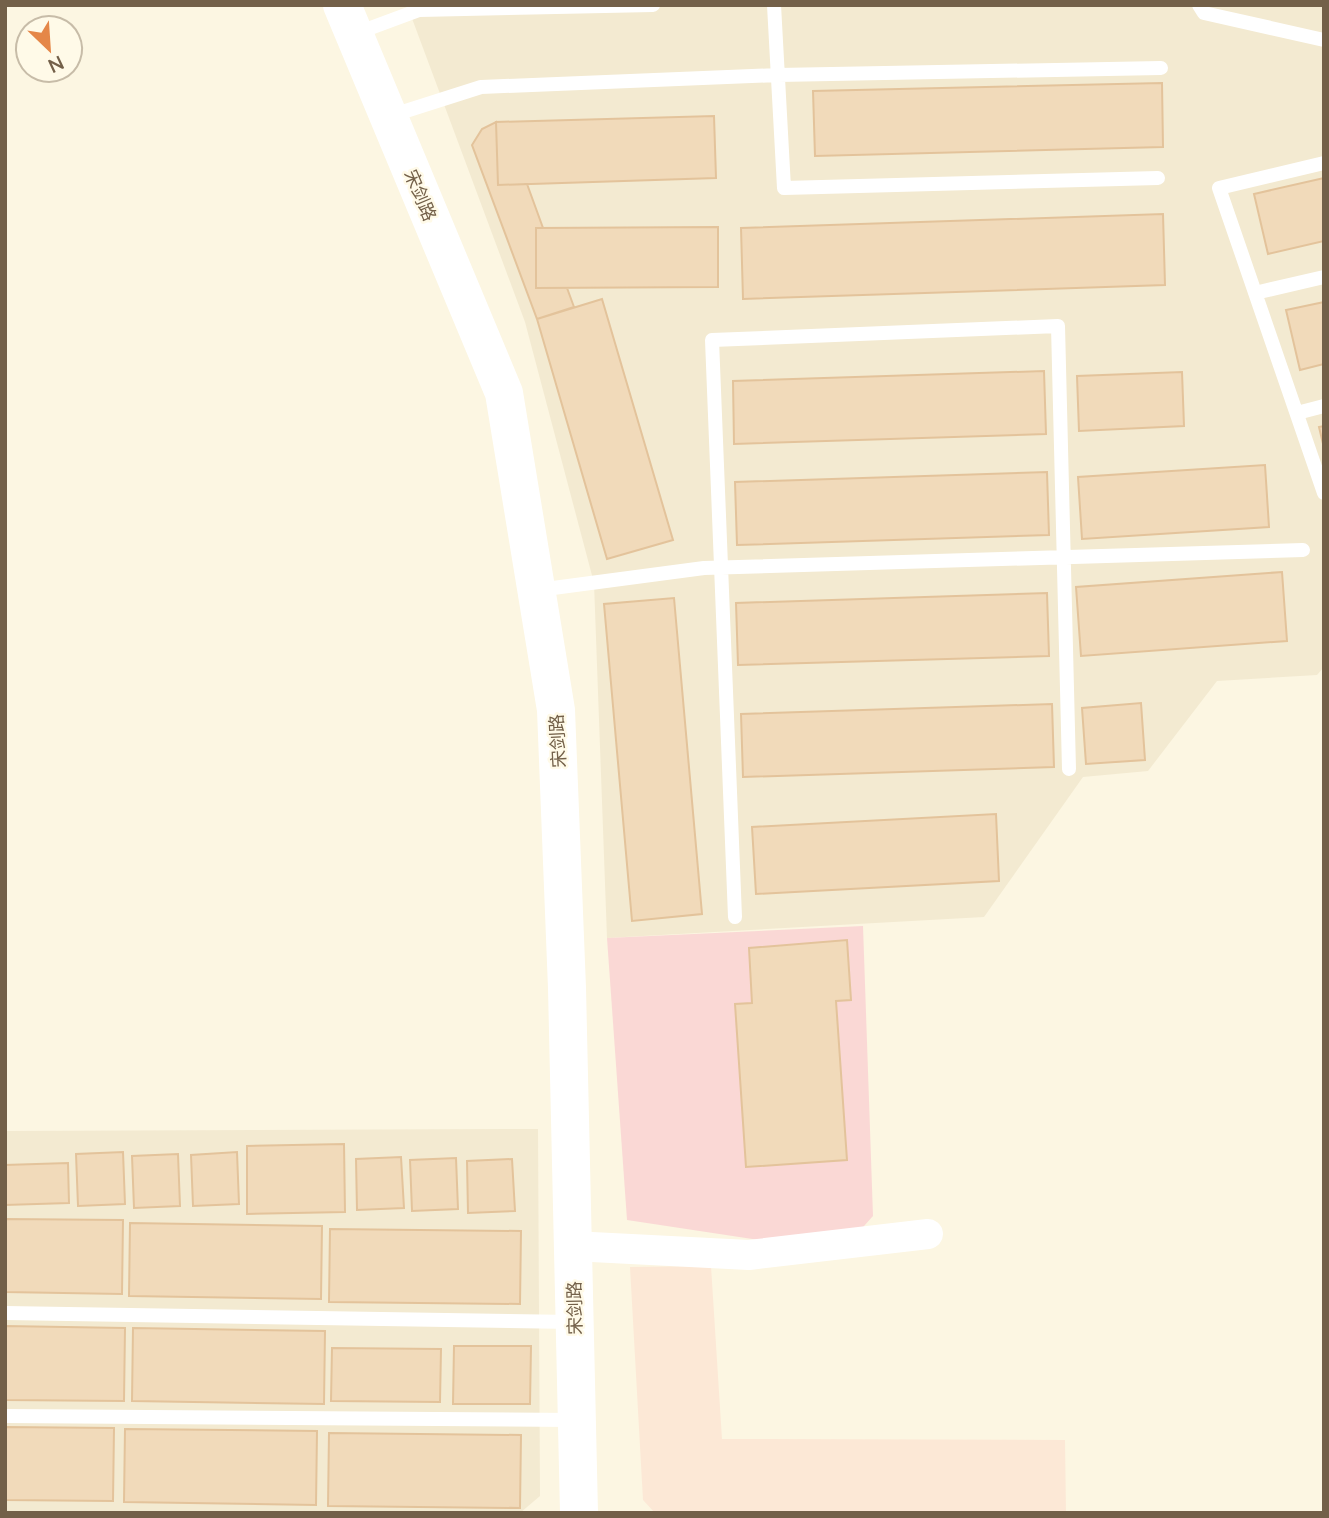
<svg xmlns="http://www.w3.org/2000/svg" width="1329" height="1518" viewBox="0 0 1329 1518" font-family="Lato,'Noto Sans SC',sans-serif">
	<rect width="100%" height="100%" fill="#fcf6e2"/>
	<path fill="#f3ead1" d="M407 5H1324V667L1317 675 1217 681 1148 771 1083 777 984 917 607 938 594 583 525 322Z
		M538 1129 540 1496 520 1513H5V1131Z"/>
	<path fill="#fce8d6" d="M711 1266 722 1439 1065 1440 1066 1513H655L643 1500 630 1267Z"/>
	<path fill="#fad8d5" d="M863 926 873 1216 856 1235 773 1242 627 1220 607 938Z"/>
	<path fill="#f1daba" stroke="#e3c39b" stroke-width="2" d="M1162 83 1163 147 815 156 813 91Z
		M714 116 716 178 498 185 496 122Z
		M496 122 498 185 527 184 543 228H536V288H567L574 307 537 319 472 145 482 129Z
		M1324 178V241L1268 254 1254 194Z
		M1163 214 1165 285 743 299 741 228Z
		M718 227V287L536 288V228Z
		M602 299 673 540 607 559 537 319Z
		M1324 302V364L1300 370 1286 310Z
		M1044 371 1046 434 734 444 733 381Z
		M1182 372 1184 426 1079 431 1077 376Z
		M1324 426V448L1319 427Z
		M1265 465 1269 527 1082 539 1078 477Z
		M1047 472 1049 535 737 545 735 482Z
		M1282 572 1287 641 1081 656 1076 587Z
		M1047 593 1049 656 738 665 736 603Z
		M674 598 702 914 632 921 604 604Z
		M1141 703 1145 760 1086 764 1082 708Z
		M1052 704 1054 767 743 777 741 714Z
		M996 814 999 881 756 894 752 827Z
		M847 940 851 1000 836 1001 847 1160 746 1167 735 1004 752 1003 749 948Z
		M344 1144 345 1212 247 1214V1146Z
		M123 1152 125 1204 78 1206 76 1154Z
		M237 1152 239 1204 193 1206 191 1155Z
		M178 1154 180 1206 134 1208 132 1156Z
		M401 1157 404 1208 357 1210 356 1159Z
		M456 1158 458 1209 412 1211 410 1160Z
		M512 1159 515 1211 468 1213 467 1161Z
		M68 1163 69 1203 5 1205V1165Z
		M5 1219 123 1220 122 1294 5 1292Z
		M130 1223 322 1226 321 1299 129 1296Z
		M330 1229 521 1231 520 1304 329 1302Z
		M5 1326 125 1328 124 1401 5 1400Z
		M133 1328 325 1331 324 1404 132 1401Z
		M454 1346H531L530 1404H453Z
		M332 1348 441 1349 440 1402 331 1401Z
		M5 1427 114 1428 113 1501 5 1500Z
		M125 1429 317 1431 316 1505 124 1502Z
		M329 1433 521 1435 520 1508 328 1506Z"/>
	<g fill="none" stroke-linecap="round" stroke-linejoin="round">
		<path stroke="#fff" stroke-width="14" d="M774 5 784 188 1158 178
			M1199 5 1204 13 1324 40
			M357 33 419 10 653 5
			M390 116 481 87 778 75 1161 68
			M1324 163 1219 188 1324 493
			M1255 293 1324 277
			M1297 413 1324 406
			M538 590 704 568 1303 550
			M735 917 712 340 1058 326 1069 769
			M5 1313 574 1322
			M5 1416 575 1420"/>
		<path stroke="#fff" stroke-width="30" d="M572 1246 749 1255 928 1234"/>
		<path stroke="#fff" stroke-width="38" d="M342 5 504 393 556 710 567 988 579 1513"/>
	</g>
	<g text-anchor="middle" dominant-baseline="central" stroke-width="5" stroke-linejoin="round" paint-order="stroke">
		<g font-size="18" fill="#736049" stroke="#fffae8">
			<text transform="translate(421 195) rotate(67)">宋剑路</text>
			<text transform="translate(557 741) rotate(-93)">宋剑路</text>
			<text transform="translate(574 1308) rotate(-91)">宋剑路</text>
		</g>
	</g>
	<rect width="1329" height="1518" fill="none" stroke="#736049" stroke-width="14"/>
	<g transform="translate(49 49) rotate(155)"><circle r="33" fill="#fffae8" stroke="#c7bca8" stroke-width="2"/>
	<path d="M0-5L12 26L0 18L-12 26Z" fill="#e58748"/>
	<text y="-10" font-size="19" font-weight="bold" text-anchor="middle" fill="#736049">N</text>
	</g>
</svg>
